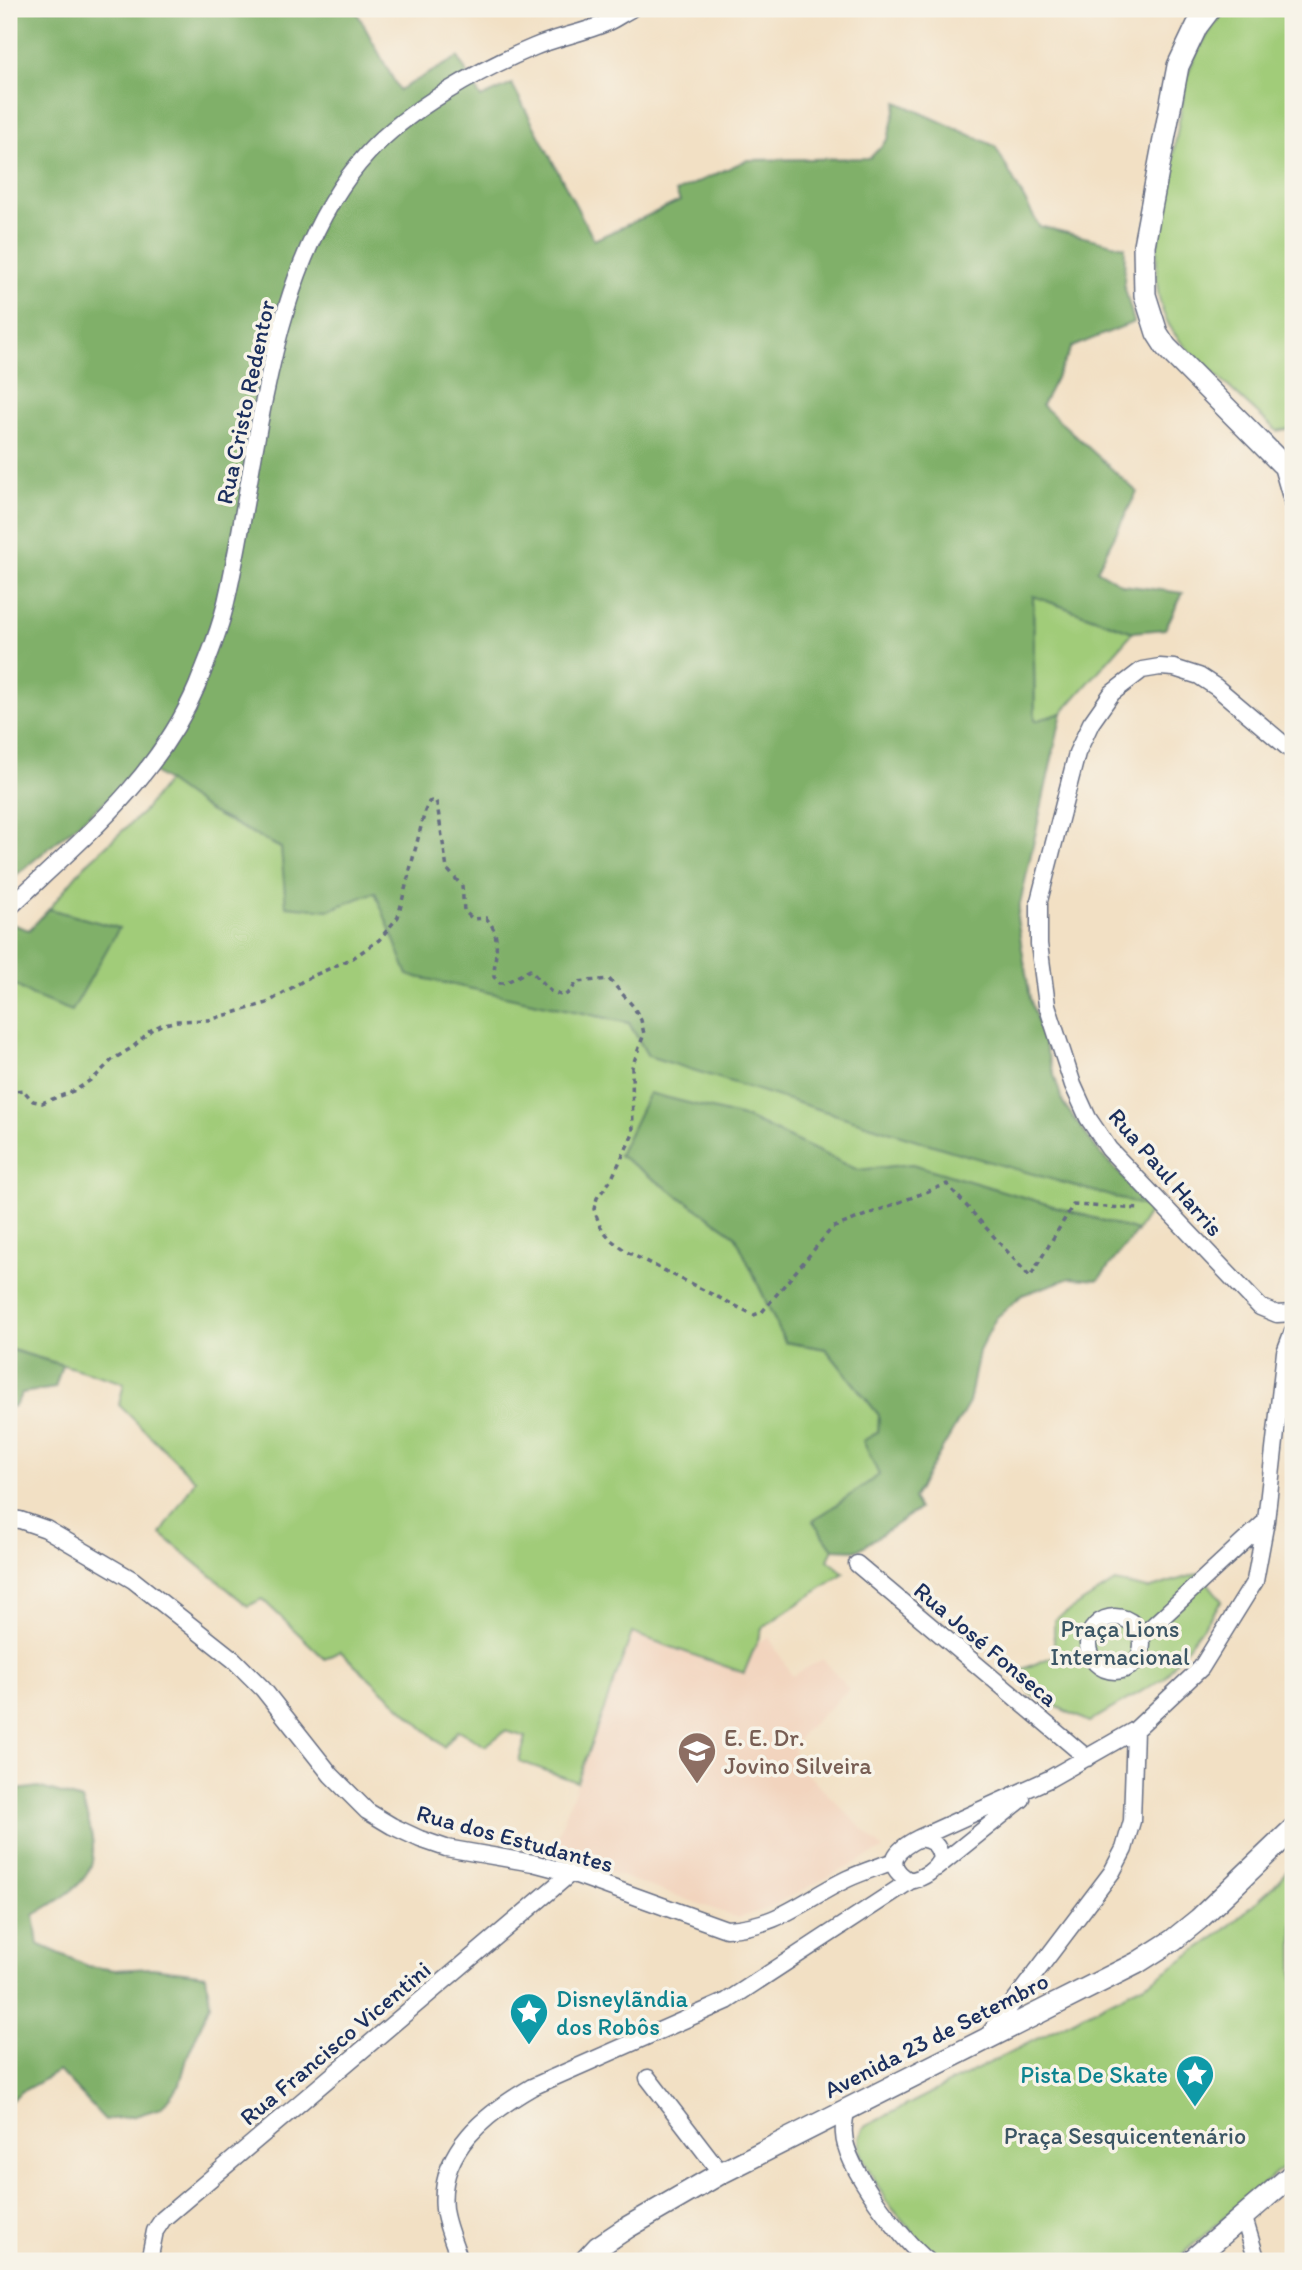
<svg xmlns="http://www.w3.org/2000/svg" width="1302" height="2270" viewBox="0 0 1302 2270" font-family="Itim,sans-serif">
	<rect width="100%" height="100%" fill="#f7f3e8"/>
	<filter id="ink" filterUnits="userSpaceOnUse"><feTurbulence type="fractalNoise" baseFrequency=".0143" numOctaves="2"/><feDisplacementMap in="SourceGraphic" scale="14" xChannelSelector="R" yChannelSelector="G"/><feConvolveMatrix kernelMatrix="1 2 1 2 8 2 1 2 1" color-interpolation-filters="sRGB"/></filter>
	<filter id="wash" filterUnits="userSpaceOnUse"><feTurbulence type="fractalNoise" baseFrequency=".00686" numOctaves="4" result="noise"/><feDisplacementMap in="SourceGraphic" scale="28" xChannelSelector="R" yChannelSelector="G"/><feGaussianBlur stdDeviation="1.57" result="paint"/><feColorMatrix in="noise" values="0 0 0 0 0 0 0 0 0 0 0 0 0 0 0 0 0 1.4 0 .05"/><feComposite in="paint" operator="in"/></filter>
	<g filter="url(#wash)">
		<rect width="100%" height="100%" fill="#f2e0c4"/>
		<path fill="#f2d4be" d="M632 1633 734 1654 769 1637 792 1676 823 1659 849 1689 802 1734 794 1749 796 1763 883 1849 766 1909 739 1918 552 1852Z"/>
		<path fill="#a1cc79" stroke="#5e7e6c" stroke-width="2" d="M1226 9H1293V428L1277 431C1257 413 1237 395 1217 376 1199 360 1178 344 1167 321 1155 298 1156 272 1157 247L1187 76C1196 50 1209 30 1226 9Z
			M1033 596 1133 632 1062 713 1035 722Z
			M167 781 209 811 281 848 329 910 375 891 408 975 629 1023 648 1056 1152 1208 1137 1231 912 1164 858 1171 747 1118 619 1155 735 1235 785 1342 826 1349 879 1415 880 1475 813 1521 833 1549 828 1560 844 1573 763 1627 744 1673 632 1633 577 1782 519 1761 526 1737 505 1731 485 1746 458 1730 444 1747 340 1651 325 1659 262 1599 248 1606 161 1534 195 1480 119 1405 124 1383 9 1349V981L33 996 118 929 49 909 84 866 142 813Z
			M1200 1573 1222 1601 1164 1678 1089 1722 1030 1694 1018 1671 1054 1656V1620L1115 1582 1148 1589Z
			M1293 1864V2159L1174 2261H944L921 2242 886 2201 860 2153 859 2138 864 2127 1156 1978 1221 1933 1271 1889Z"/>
		<path fill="#80b069" stroke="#4e7064" stroke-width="2" d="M9 9H355L399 90 458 57 481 98 512 84 594 240 680 201 676 192 747 160 870 158 888 139 897 102 995 146 1039 226 1125 247 1124 285 1134 322 1072 347 1042 405 1137 492 1097 570 1123 585 1183 593 1165 629 1133 632 1033 596 1035 721 1062 713 1017 918 1030 998 1063 1103 1100 1153 1152 1208 952 1151 648 1056 629 1023 408 975 375 892 329 910 286 906 281 848 209 811 140 762 107 800 9 881Z
			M49 909 119 928 72 1011 33 996 9 981V923L29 930Z
			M649 1093 747 1118 858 1170 912 1164 1137 1231 1098 1280 1070 1278 1022 1295 996 1318 979 1351 969 1403 913 1499 919 1509 858 1550 833 1549 813 1521 879 1475 863 1441 878 1432 879 1415 826 1349 785 1342 735 1235 619 1155Z
			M9 1349 62 1365 55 1388 22 1393 15 1406 9 1407Z
			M38 1787 82 1800C105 1868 94 1880 34 1915L38 1944 88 1966 115 1970 152 1968 206 1975 210 2004 188 2055 180 2084 161 2108 135 2116 105 2120 59 2071 21 2092 9 2102V1791Z"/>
	</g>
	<g filter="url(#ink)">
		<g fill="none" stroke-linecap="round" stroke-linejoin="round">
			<g stroke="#666d82" stroke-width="19">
				<path id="street" d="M1281 463 1293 504
					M1293 752 1216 687 1199 676 1174 668 1160 667 1142 670 1112 693 1091 723 1077 753 1039 901V944L1047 1005 1073 1085 1088 1118 1109 1149 1260 1307 1277 1314 1293 1313
					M10 907C81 840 158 778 197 686 208 659 221 627 227 598 259 459 267 262 368 153 408 109 479 70 534 47 557 37 583 33 606 23 615 19 623 13 631 9
					M9 1519 20 1520 46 1529 133 1580 234 1660 263 1689 331 1775 367 1811 392 1826 420 1839 446 1848 533 1863 571 1873 726 1929C778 1927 803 1900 847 1879 862 1872 878 1867 894 1861
					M857 1564 1087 1758
					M1088 1644a27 27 0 1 1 54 0a27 27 0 1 1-54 0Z
					M1142 1636 1266 1521
					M919 1838 1049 1779 1135 1730 1201 1668 1255 1581 1266 1521 1285 1352 1293 1331
					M919 1838C933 1840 939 1845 941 1859 934 1872 923 1878 910 1881 881 1864 897 1849 919 1838Z
					M936 1868 1022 1799
					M987 2037 1112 1872 1124 1849 1132 1821 1135 1730
					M648 2078 721 2173
					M846 2111C845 2118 843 2127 844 2134 845 2167 902 2241 928 2261
					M1244 2218 1257 2261
					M149 2261 155 2231 163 2219 571 1873
					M460 2261C455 2245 446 2226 444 2209 438 2150 487 2113 532 2087L727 2001 910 1881"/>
			</g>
			<g stroke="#666d82" stroke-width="24">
				<path id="secondary" d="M1210 9 1197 26 1178 66 1144 245 1145 295 1157 333 1166 347 1281 463 1293 467
					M585 2261 598 2247 628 2227 721 2173 1137 1963 1173 1940 1199 1919 1293 1829
					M1191 2261 1293 2174"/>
			</g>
			<path stroke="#666d82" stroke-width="3.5" stroke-dasharray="5 5" stroke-linecap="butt" d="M9 1096 13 1091 23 1090 33 1101 42 1103 76 1090 95 1077 112 1060 133 1047 151 1030 161 1025 177 1021 209 1020 267 1003 306 979 353 958 379 940 398 917 425 811 429 802 435 800 437 804 447 869 462 886 464 911 473 919 486 918C503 936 494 955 494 977L500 983H505L530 970 550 991 563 996 570 992 577 982 609 979 633 1006 641 1020 644 1034 632 1067 633 1134 611 1180 597 1198 594 1209 600 1226 611 1240 627 1252 754 1315 762 1312 832 1228 947 1184 1030 1277 1073 1205 1142 1209"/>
			<use href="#street" stroke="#fff" stroke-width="16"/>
			<use href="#secondary" stroke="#fff" stroke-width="21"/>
		</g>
	</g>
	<defs>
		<g id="school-pin" transform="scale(2.0125)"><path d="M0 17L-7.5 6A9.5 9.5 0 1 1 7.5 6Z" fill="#8d6e63" stroke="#f7f3e8"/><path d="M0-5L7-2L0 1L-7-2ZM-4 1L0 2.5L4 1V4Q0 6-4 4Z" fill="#fff"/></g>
		<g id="sight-pin" transform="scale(2.0125)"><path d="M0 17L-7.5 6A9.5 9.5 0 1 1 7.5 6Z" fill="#0f9aa8" stroke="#f7f3e8"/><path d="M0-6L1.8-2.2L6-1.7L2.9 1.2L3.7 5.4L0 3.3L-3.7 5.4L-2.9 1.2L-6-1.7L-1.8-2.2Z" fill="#fff"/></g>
	</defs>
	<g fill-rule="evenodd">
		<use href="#school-pin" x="697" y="1751"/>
		<use href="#sight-pin" x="529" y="2012"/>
		<use href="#sight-pin" x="1195" y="2074"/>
	</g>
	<g text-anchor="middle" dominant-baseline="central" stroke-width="7" stroke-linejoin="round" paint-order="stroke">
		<g font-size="24" fill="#1b2f5e" stroke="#f7f3e8">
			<text transform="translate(245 402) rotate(-78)">Rua Cristo Redentor</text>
			<text transform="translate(1166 1172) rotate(49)">Rua Paul Harris</text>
			<text transform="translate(986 1644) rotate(40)">Rua José Fonseca</text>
			<text transform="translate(515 1838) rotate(15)">Rua dos Estudantes</text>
			<text transform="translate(936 2035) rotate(-27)">Avenida 23 de Setembro</text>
			<text transform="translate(335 2043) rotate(-40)">Rua Francisco Vicentini</text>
		</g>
		<g font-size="24" fill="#3c5665" stroke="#f7f3e8">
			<text x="1120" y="1628">Praça Lions<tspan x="1120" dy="28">Internacional</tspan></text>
			<text x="1125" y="2135">Praça Sesquicentenário</text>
		</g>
		<g font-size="24" fill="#785e54" stroke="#f7f3e8" text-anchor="start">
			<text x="724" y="1737">E. E. Dr.<tspan x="724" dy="28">Jovino Silveira</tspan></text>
		</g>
		<g font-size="24" fill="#0d838f" stroke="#f7f3e8" text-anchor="start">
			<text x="556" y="1998">Disneylãndia<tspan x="556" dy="28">dos Robôs</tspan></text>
			<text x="1168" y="2074" text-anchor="end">Pista De Skate</text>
		</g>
	</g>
	<rect width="1302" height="2270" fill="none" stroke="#f7f3e8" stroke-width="35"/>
</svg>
